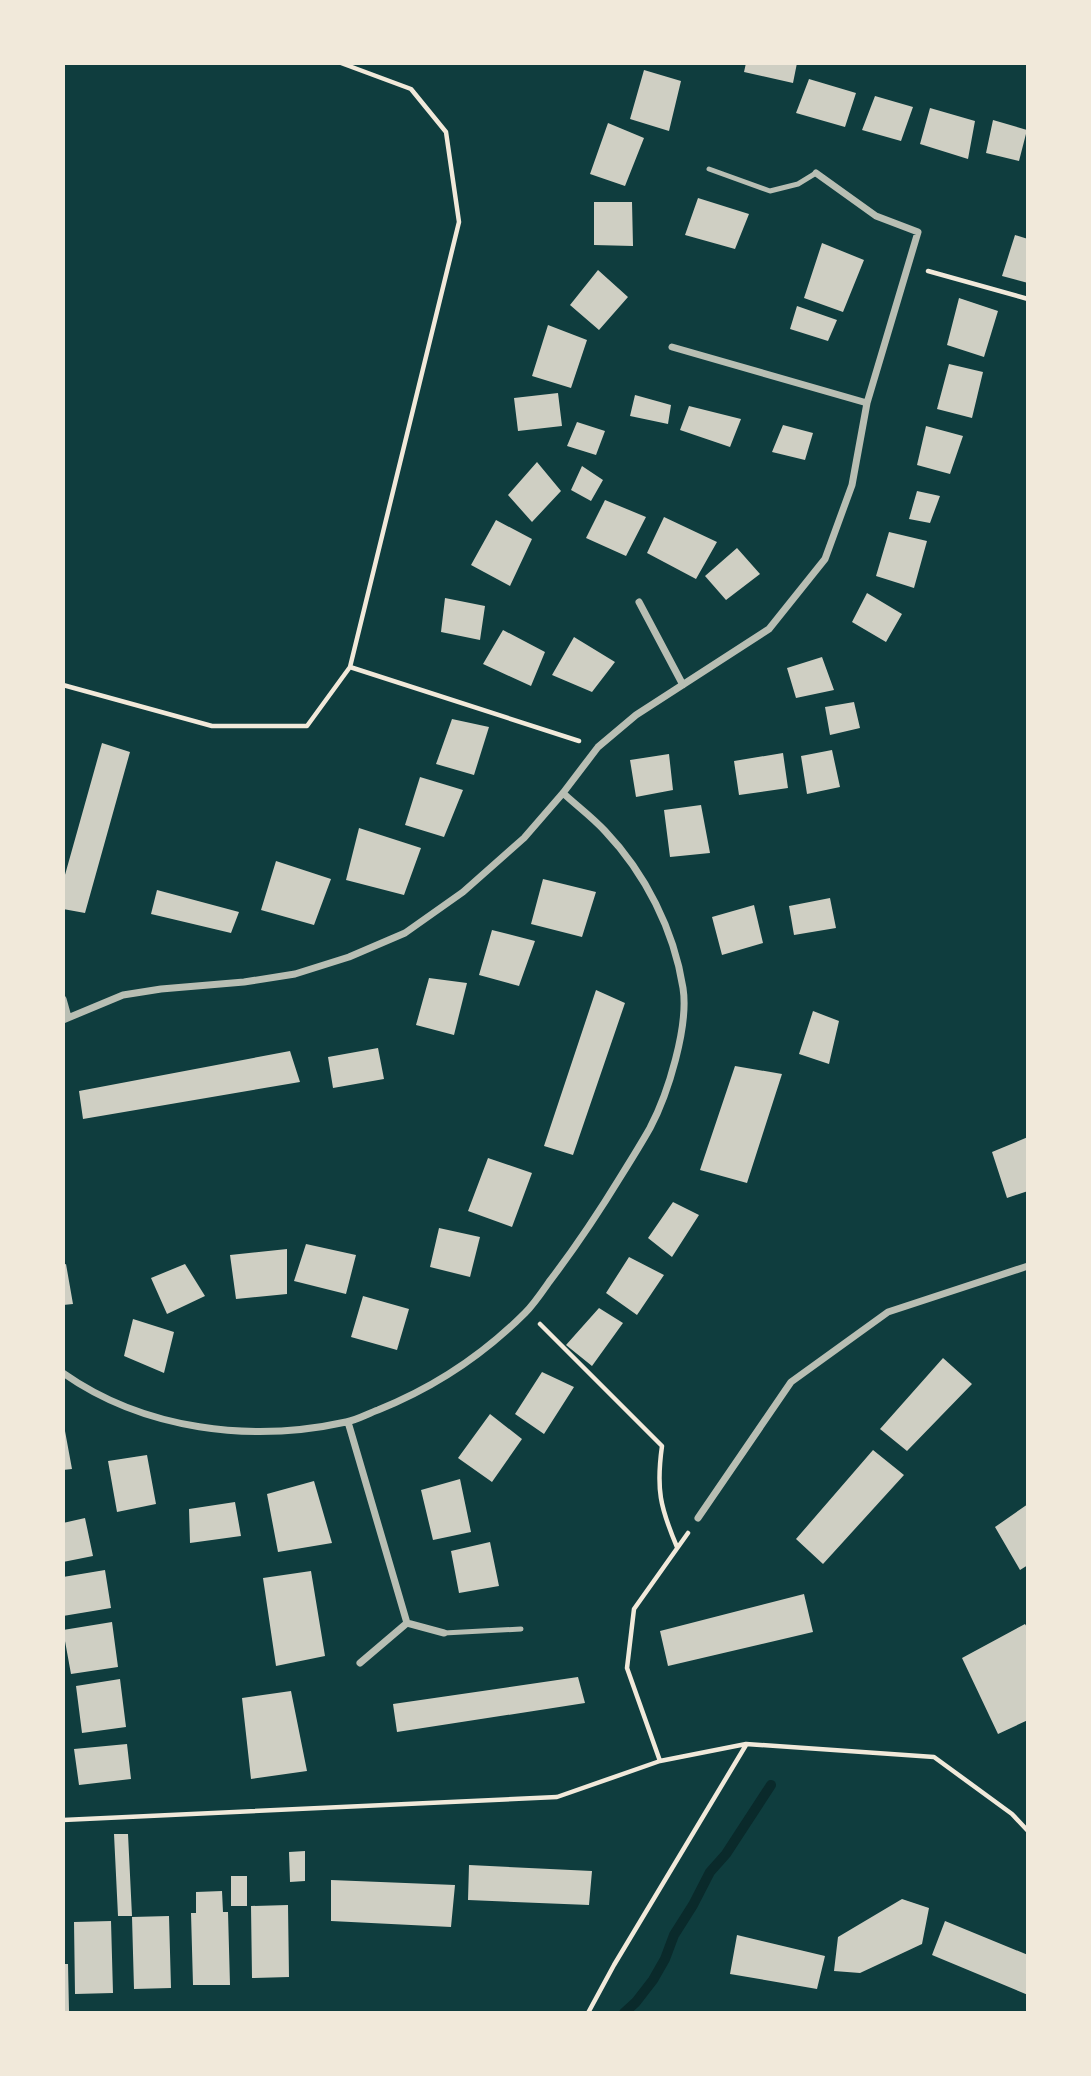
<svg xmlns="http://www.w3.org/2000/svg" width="1091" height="2076" viewBox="0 0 1091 2076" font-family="'PT Sans',sans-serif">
	<rect width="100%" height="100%" fill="#0f3d3e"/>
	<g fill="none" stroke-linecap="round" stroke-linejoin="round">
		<path stroke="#0a2a2b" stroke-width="10" d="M624 2013 636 2002 653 1980 665 1959 674 1935 693 1905 710 1872 726 1854 771 1785"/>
	</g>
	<path fill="#cfcfc3" d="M746 63H797L793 83 744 72Z
		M644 70 681 81 669 131 630 119Z
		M809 79 856 93 845 127 796 113Z
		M875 96 913 107 901 141 862 130Z
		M930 108 975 121 968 159 920 144Z
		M993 120 1027 130 1019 161 986 153Z
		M608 123 644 138 625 186 590 174Z
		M698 198 749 214 735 249 685 235Z
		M594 202H632L633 246 594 245Z
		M1015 235 1028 239V283L1002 276Z
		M822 243 864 260 843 312 804 298Z
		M598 270 628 297 599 330 570 305Z
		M959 298 998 311 984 357 947 345Z
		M797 306 837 320 828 341 790 329Z
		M548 325 587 340 571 388 532 376Z
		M949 364 983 372 972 418 937 409Z
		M558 393 562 426 518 431 514 398Z
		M635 395 671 405 668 424 630 416Z
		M689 406 741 419 730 447 680 430Z
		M577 422 605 431 596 455 567 446Z
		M783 425 813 433 805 460 772 452Z
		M926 426 963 436 950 474 917 465Z
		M537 462 561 491 532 522 508 495Z
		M582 466 603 480 591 501 571 490Z
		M917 491 940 496 930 523 909 519Z
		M605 500 646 517 626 556 586 538Z
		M664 517 717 542 696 579 647 553Z
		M496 520 532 539 510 586 471 565Z
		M889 532 927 541 914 588 876 576Z
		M737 548 760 574 726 600 705 576Z
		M867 593 902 614 886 642 852 622Z
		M445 598 485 606 480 640 441 632Z
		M503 630 545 652 531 686 483 664Z
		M574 637 615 662 592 692 552 675Z
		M822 657 834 690 796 698 787 668Z
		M854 702 860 728 830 735 825 707Z
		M452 719 489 727 474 775 436 764Z
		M102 743 130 752 85 913 63 909V882Z
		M832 750 840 787 807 794 801 756Z
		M783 753 788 788 739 795 734 761Z
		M669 754 673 790 636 797 630 760Z
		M420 777 463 790 444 837 405 825Z
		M701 805 710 853 670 857 664 810Z
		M359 828 421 848 404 895 346 880Z
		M276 861 331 879 314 925 261 910Z
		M543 879 596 892 582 937 531 924Z
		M157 890 239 912 231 933 151 914Z
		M830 898 836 928 794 935 789 906Z
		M754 905 763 943 722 955 712 917Z
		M492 930 535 941 519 986 479 975Z
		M429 978 467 983 454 1035 416 1025Z
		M596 990 625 1003 573 1155 544 1146Z
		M813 1011 839 1021 829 1064 799 1054Z
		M378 1048 384 1079 333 1088 328 1057Z
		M290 1051 300 1082 83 1119 79 1091Z
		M735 1066 782 1074 747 1183 700 1170Z
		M1028 1137V1191L1007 1198 992 1152Z
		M488 1158 532 1173 512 1227 468 1211Z
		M673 1202 699 1215 672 1257 648 1238Z
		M439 1228 480 1237 470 1277 430 1267Z
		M306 1244 356 1255 346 1294 294 1281Z
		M287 1249V1294L236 1299 230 1255Z
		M629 1257 664 1275 637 1315 606 1293Z
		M66 1264 73 1304 63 1305V1265Z
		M185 1264 205 1296 167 1314 151 1278Z
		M363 1296 409 1309 397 1350 351 1337Z
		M599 1308 623 1323 592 1366 566 1345Z
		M133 1319 174 1332 164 1373 124 1356Z
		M943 1358 972 1384 907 1451 880 1429Z
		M542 1372 574 1387 544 1434 515 1414Z
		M490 1414 522 1439 492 1482 458 1458Z
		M63 1431H65L72 1469 63 1470Z
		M873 1450 904 1475 823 1564 796 1539Z
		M147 1455 156 1504 117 1512 108 1461Z
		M460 1479 471 1532 433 1540 421 1490Z
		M314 1481 332 1543 278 1552 267 1494Z
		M235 1502 241 1536 190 1543 189 1509Z
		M1028 1504V1565L1020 1570 995 1527Z
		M85 1518 93 1556 63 1562V1523Z
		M490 1542 499 1586 459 1593 451 1551Z
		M105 1570 111 1608 63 1616V1577Z
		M311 1571 325 1656 276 1666 263 1578Z
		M804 1594 813 1632 668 1666 660 1631Z
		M112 1622 118 1667 71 1674 63 1630Z
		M1025 1624 1028 1629V1720L998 1734 962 1658Z
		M578 1677 585 1703 397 1732 393 1704Z
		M120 1679 126 1727 82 1733 76 1686Z
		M291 1691 307 1771 251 1779 242 1698Z
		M127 1744 131 1779 79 1785 74 1749Z
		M114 1834H128L132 1916H118Z
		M305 1851V1881L290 1882 289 1852Z
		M469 1865 592 1871 589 1905 468 1900Z
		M231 1876H247V1906H231Z
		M331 1880 455 1885 451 1927 331 1921Z
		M222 1891 223 1912H228L230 1985H193L191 1913H196V1892Z
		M902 1899 929 1908 922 1944 860 1973 834 1971 838 1937Z
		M288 1905 289 1977 252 1978 251 1906Z
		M169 1916 171 1988 134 1989 132 1917Z
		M111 1921 113 1993 75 1994 74 1922Z
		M945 1921 1028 1955V1995L932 1955Z
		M737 1935 825 1956 817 1989 730 1974Z
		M63 1964H68L69 2011H63Z"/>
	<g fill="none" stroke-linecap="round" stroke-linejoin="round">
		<path stroke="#f1e9da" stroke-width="4.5" d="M928 271 1028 299
			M350 667 579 741
			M63 685 212 726H307L350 667 459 222 446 132 411 89 341 63
			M540 1324 662 1446C656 1489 660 1507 677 1547
			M660 1761 627 1668 634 1609 688 1533
			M63 1820 557 1797 660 1761 746 1744 934 1757 1012 1814 1028 1831
			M588 2013 614 1965 746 1745"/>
		<path stroke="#b8beb3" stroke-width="5" d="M709 169 770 191 798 184 816 173
			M444 1633 521 1629"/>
		<path stroke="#b8beb3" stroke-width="7" d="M672 347 867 403
			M639 602 683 685
			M63 999 68 1017
			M63 1020 123 995 161 989 244 982 295 974 349 957 405 933 463 892 524 838 563 793 598 747 636 715 769 629 825 559 852 485 867 403 918 232 876 216 816 173
			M63 1373C144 1430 251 1443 346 1422 357 1420 367 1414 378 1410 433 1388 483 1355 525 1313 534 1304 542 1292 549 1282 575 1248 599 1212 621 1176 631 1160 641 1144 650 1128 668 1094 689 1026 683 988 674 930 645 873 605 831 592 817 577 806 563 793
			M348 1422 407 1623 360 1663
			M698 1518 791 1382 888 1312 1028 1266
			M407 1623 444 1633"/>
	</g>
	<rect width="1091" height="2076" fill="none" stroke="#f1e9da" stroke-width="130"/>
</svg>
